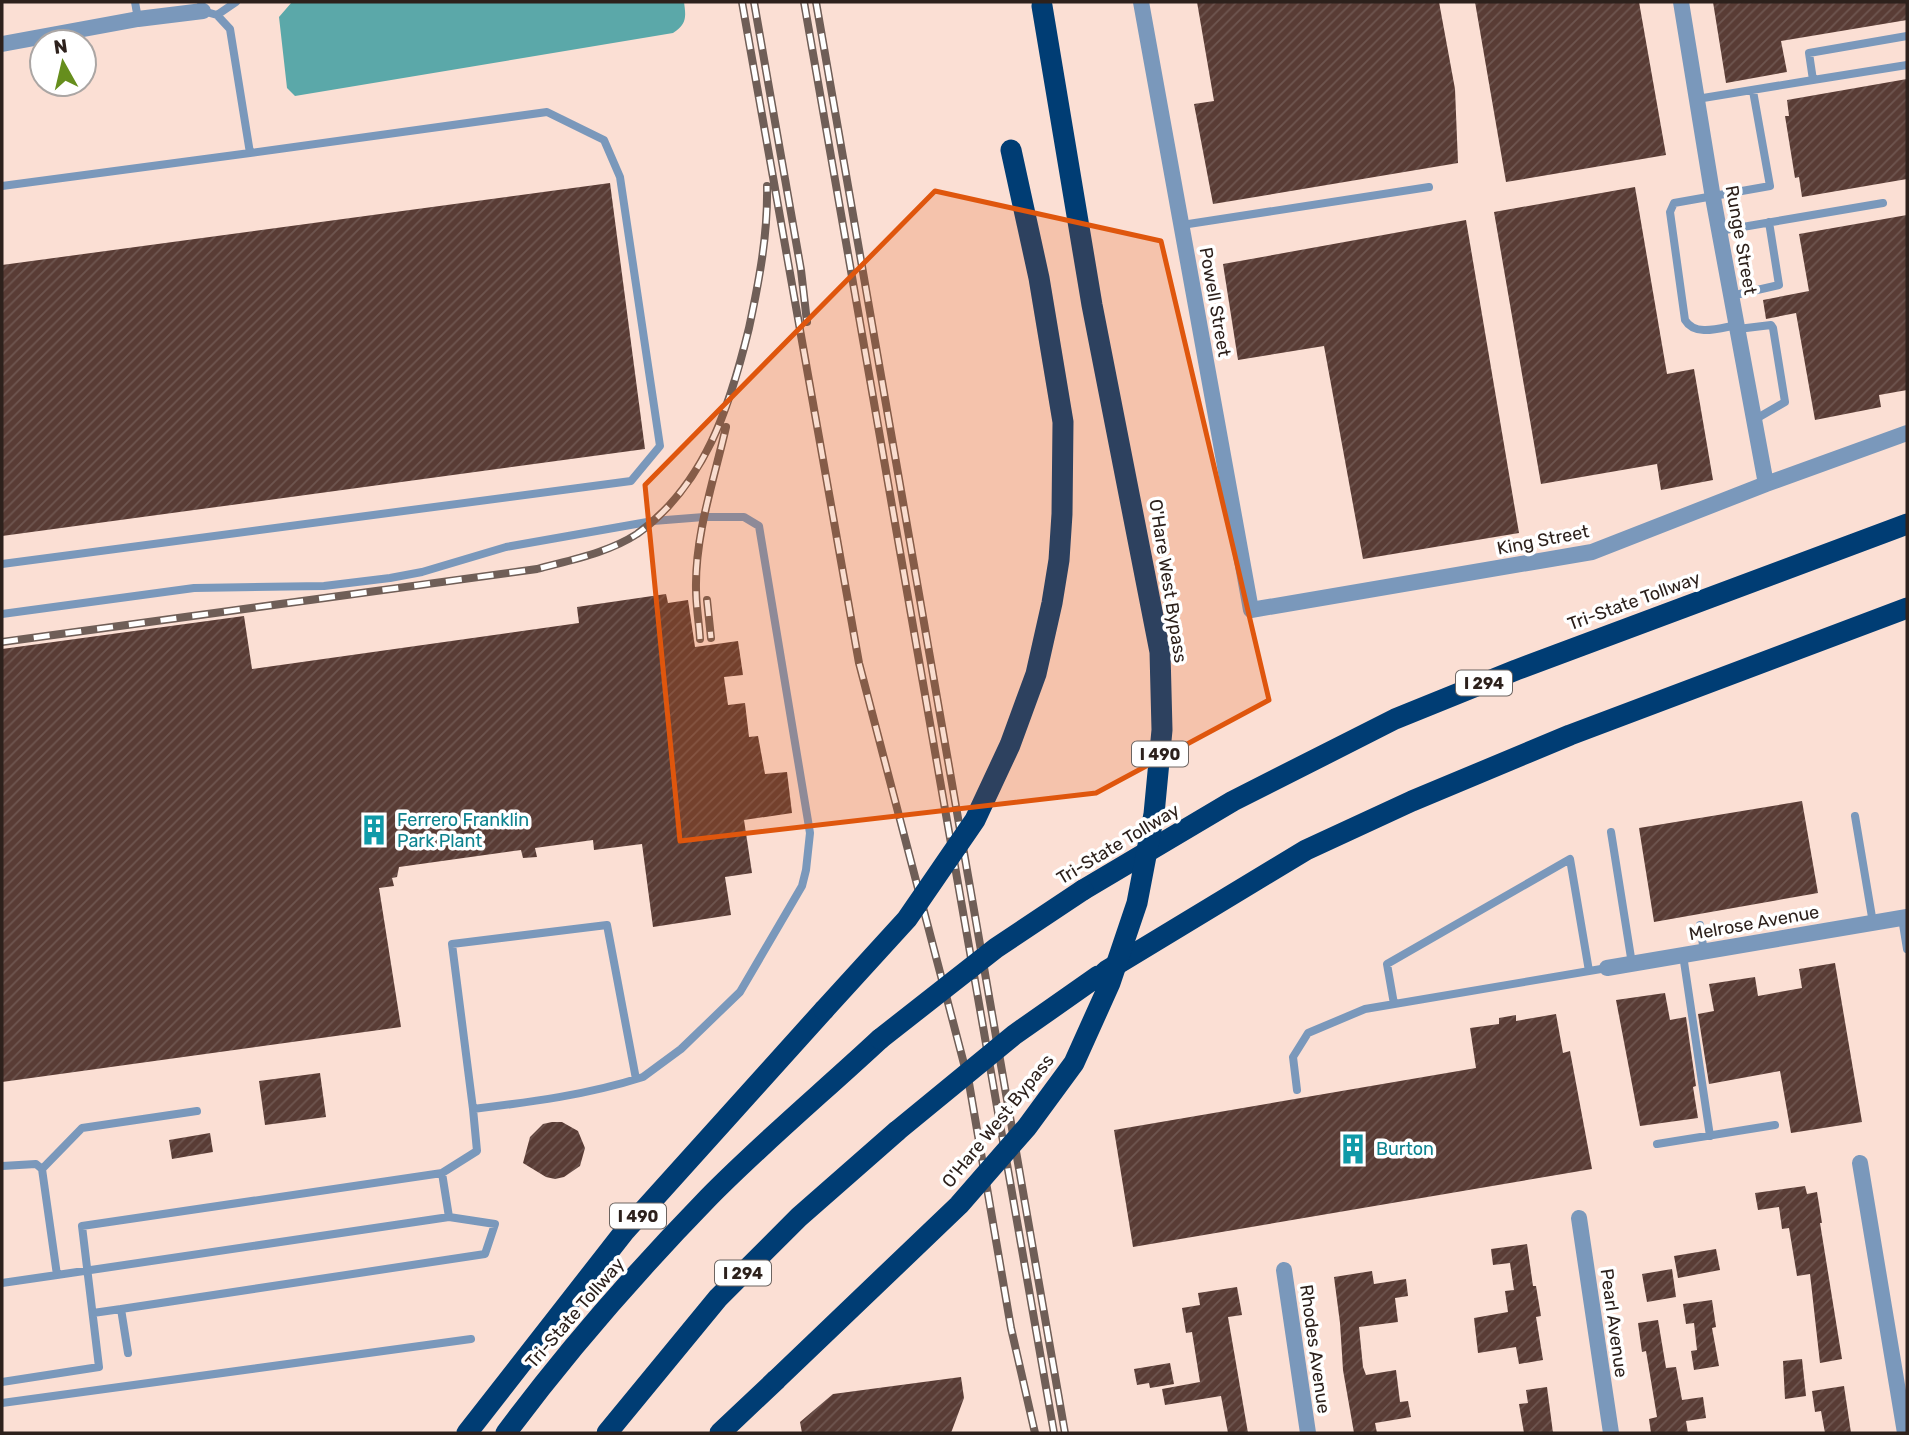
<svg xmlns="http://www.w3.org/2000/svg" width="1909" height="1435" viewBox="0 0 1909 1435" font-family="Rubik,sans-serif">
	<defs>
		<pattern id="building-hatch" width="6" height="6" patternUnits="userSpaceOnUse" patternTransform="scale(1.75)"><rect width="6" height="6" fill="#593c35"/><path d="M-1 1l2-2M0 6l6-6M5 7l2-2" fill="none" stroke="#6e5650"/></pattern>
	</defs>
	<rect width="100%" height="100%" fill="#fbdfd4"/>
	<path fill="#5ba8a9" d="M292 2H684C686 17 687 24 673 33L295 96 287 88 279 17Z"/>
	<path fill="url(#building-hatch)" d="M1197 2H1439L1455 89 1458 163 1213 204 1194 104 1214 101Z
		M1475 2H1639L1666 155 1506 182Z
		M1713 2H1907V20L1781 41 1787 72 1726 83Z
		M1907 79V179L1802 197 1799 177 1795 178 1785 116H1789L1787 100Z
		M610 183 645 449 2 536V265Z
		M1635 187 1667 374 1694 369 1713 480 1661 490 1657 464 1541 484 1494 212Z
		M1907 215V390L1879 395 1881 407 1815 420 1796 313 1766 319 1763 300 1809 291 1799 234Z
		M1466 220 1519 533 1363 559 1324 346 1238 360 1223 264Z
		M666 594 668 603 688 600 695 647 738 641 743 675 724 677 728 705 745 703 749 737 758 736 765 774 787 772 792 813 744 820 752 873 725 877 731 915 653 927 642 844 594 850 593 840 535 848 537 857 523 858 521 850 399 867 397 877 392 878 394 886 379 888 401 1027 2 1082V649L244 616 252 669 579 623 577 607Z
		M1802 801 1818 893 1654 922 1639 828Z
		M1835 963 1862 1122 1791 1133 1780 1071 1709 1084 1698 1014 1714 1011 1709 984 1755 977 1758 996 1802 988 1799 969Z
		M1665 993 1670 1020 1686 1017 1696 1086 1693 1087 1698 1118 1640 1126 1616 1000Z
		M1556 1014 1563 1053 1570 1051 1592 1169 1133 1247 1114 1130 1476 1068 1470 1028 1499 1024V1018L1516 1015V1021Z
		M320 1073 326 1117 265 1125 259 1081Z
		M552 1122H562L578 1131 585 1148 580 1166 564 1177 555 1179 546 1177 523 1163 530 1137 543 1124Z
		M210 1133 213 1152 172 1159 169 1140Z
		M1805 1186 1807 1194 1817 1192 1822 1223H1820L1842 1359 1820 1363 1810 1274 1797 1276 1789 1228 1782 1229 1779 1207 1758 1210 1755 1193Z
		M1527 1244 1533 1286H1536L1541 1316 1536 1317 1543 1360 1519 1364 1516 1347 1478 1353 1474 1318 1508 1312 1505 1291 1514 1290 1510 1263 1493 1265 1491 1249Z
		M1716 1249 1720 1270 1678 1278 1674 1256Z
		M1672 1269 1676 1297 1647 1302 1642 1274Z
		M1372 1271 1374 1284 1406 1279 1408 1296 1395 1298 1398 1322 1359 1327 1363 1367 1366 1375 1396 1370 1400 1402 1408 1401 1411 1417 1375 1423 1377 1433H1354L1343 1370 1340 1323 1334 1277Z
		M1237 1287 1242 1315 1228 1317 1248 1433H1228L1221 1396 1165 1405 1162 1389 1200 1382 1192 1332 1186 1333 1182 1308 1200 1305 1198 1293Z
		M1712 1300 1716 1327 1712 1328 1719 1366 1694 1370 1691 1351 1697 1350 1694 1323 1686 1324 1683 1304Z
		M1658 1320 1666 1368 1676 1367 1682 1400 1703 1397 1706 1418 1686 1421 1688 1433H1651L1649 1419 1657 1417 1646 1351 1642 1352 1638 1323Z
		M1802 1359 1806 1396 1785 1399 1783 1361Z
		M1170 1363 1174 1384 1150 1388 1149 1383 1137 1385 1134 1369Z
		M961 1377 964 1398 951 1433H802L800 1422 833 1394Z
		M1844 1386 1851 1433H1825L1821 1411 1815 1412 1812 1391Z
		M1547 1387 1553 1433H1524L1519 1404 1528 1403 1526 1390Z"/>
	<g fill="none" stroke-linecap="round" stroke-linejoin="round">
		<path stroke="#7a98bb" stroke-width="8" d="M135 2 138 19
			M217 15 236 2
			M1907 36 1809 53 1813 80 1907 65
			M1697 99 1813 80
			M2 186 250 153
			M1182 225 1429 187
			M1719 231 1883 203
			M1731 296 1779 285 1769 222
			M1737 325C1720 328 1695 337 1685 320L1670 212 1674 203 1770 186 1753 91
			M1738 329 1771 325 1773 328 1785 402 1754 420
			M2 564 631 481 660 446 620 177 604 140 547 112 250 153 230 29 217 15 203 11 201 2
			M2 614 194 588 324 586 390 578 422 572 506 547 653 521 704 517H744L759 526 810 833 806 870 802 886 740 992 681 1049 643 1077C587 1095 531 1102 473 1109L452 944 607 925 636 1079
			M1855 816 1873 923
			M1611 832 1632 964
			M1902 918 1907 949
			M1700 925 1704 952
			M1683 955 1710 1136
			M1394 1004 1387 964 1570 859 1589 971
			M1297 1090 1293 1057 1308 1033 1365 1009 1607 968
			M1657 1144 1775 1125
			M2 1166 36 1164 42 1169 57 1275 449 1217 495 1224 485 1254 121 1309 128 1353
			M42 1169 82 1128 197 1111
			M442 1173 449 1217
			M2 1283 57 1275
			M93 1313 121 1309
			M2 1382 99 1367 82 1226 442 1173 477 1151 473 1109
			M2 1403 471 1339"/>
		<path stroke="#7a98bb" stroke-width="16" d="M1141 2 1251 610 1592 552 1766 484 1907 433
			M1681 2 1712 192 1766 484
			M2 44 138 19 203 11
			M1607 968 1907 917
			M1860 1163 1905 1433
			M1579 1218 1611 1433
			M1284 1270 1308 1433"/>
		<path stroke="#003d74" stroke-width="21" d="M1083 890 1233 801 1395 719 1516 670 1907 524
			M1106 971 1306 850 1412 801 1570 735 1907 608
			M467 1433 624 1232 824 1010
			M506 1433C567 1351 636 1272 708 1198 762 1143 823 1092 880 1039
			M607 1433 718 1298 799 1217 897 1131
			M720 1433 776 1380"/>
		<g stroke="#6f5e57" stroke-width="8">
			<path id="rail" d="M742 2 859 663 969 1083 1011 1328 1035 1433
				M754 2 801 270 807 322
				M804 2 1054 1433
				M816 2 1065 1433
				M707 600 711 638
				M700 639C699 622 696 606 696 589 695 534 714 480 726 427
				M2 642 537 569C570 560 608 553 637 534 705 485 730 406 749 328 759 281 768 235 767 186"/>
		</g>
		<use href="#rail" stroke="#fff" stroke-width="5" stroke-dasharray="16" stroke-linecap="butt"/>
		<path stroke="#003d74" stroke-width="21" d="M824 1010 907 919 975 820 1010 745 1036 674 1052 603 1059 560 1062 514 1063 422 1039 278 1011 150
			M880 1039 996 948 1083 890
			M897 1131 1014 1035 1098 976
			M776 1380 959 1205 1027 1127 1074 1063 1110 983 1137 903 1154 814 1162 730 1160 652 1092 305 1042 6"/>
	</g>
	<path fill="#df560d" fill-opacity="0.2" stroke="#df560d" stroke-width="5" stroke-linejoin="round" d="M935 191 1161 241 1269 700 1096 793 680 841 645 485Z"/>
	<defs>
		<g id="building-bare" transform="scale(2.415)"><path d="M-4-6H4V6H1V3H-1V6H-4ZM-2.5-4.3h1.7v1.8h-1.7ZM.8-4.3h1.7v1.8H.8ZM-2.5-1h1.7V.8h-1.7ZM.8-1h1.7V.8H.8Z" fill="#0f9aa8" stroke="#fff" stroke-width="2.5" paint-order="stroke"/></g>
	</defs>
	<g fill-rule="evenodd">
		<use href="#building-bare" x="374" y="830"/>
		<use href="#building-bare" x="1353" y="1149"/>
	</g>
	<g text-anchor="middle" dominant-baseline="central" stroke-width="7" stroke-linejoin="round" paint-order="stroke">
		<g fill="#fff" stroke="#6c6460" stroke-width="2">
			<rect x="1456" y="670.5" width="56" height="25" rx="5"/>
			<rect x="1132" y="741.5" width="56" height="25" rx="5"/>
			<rect x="610" y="1203.5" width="56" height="25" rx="5"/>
			<rect x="715" y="1260.5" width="56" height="25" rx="5"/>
		</g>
		<g font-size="16" font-weight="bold" fill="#2d211c">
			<text x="1484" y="683">I 294</text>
			<text x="1160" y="754">I 490</text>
			<text x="638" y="1216">I 490</text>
			<text x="743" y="1273">I 294</text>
		</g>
		<g font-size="18" fill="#2d211c" stroke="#fff">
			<text transform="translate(1741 240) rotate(80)">Runge Street</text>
			<text transform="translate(1215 302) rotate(80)">Powell Street</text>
			<text transform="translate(1543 540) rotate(-11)">King Street</text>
			<text transform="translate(1168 581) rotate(81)">O'Hare West Bypass</text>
			<text transform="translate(1634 601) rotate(-20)">Tri-State Tollway</text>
			<text transform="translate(1118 844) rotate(-31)">Tri-State Tollway</text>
			<text transform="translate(1754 923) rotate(-10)">Melrose Avenue</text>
			<text transform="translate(998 1121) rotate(-51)">O'Hare West Bypass</text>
			<text transform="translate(575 1313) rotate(-49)">Tri-State Tollway</text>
			<text transform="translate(1614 1323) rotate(82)">Pearl Avenue</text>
			<text transform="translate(1315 1349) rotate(82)">Rhodes Avenue</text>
		</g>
		<g font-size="18" fill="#0d838f" stroke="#fff" text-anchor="start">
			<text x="397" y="820">Ferrero Franklin<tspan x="397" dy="21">Park Plant</tspan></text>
			<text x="1376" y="1149">Burton</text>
		</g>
	</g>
	<rect width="1909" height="1435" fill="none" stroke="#2d211c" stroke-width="7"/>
	<g transform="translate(63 63) rotate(352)"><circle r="33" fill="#ffffff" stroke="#aba6a4" stroke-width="2"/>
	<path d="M0-5L12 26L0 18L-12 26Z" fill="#668e1d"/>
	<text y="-10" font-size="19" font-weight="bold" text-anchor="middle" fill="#2d211c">N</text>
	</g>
</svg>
